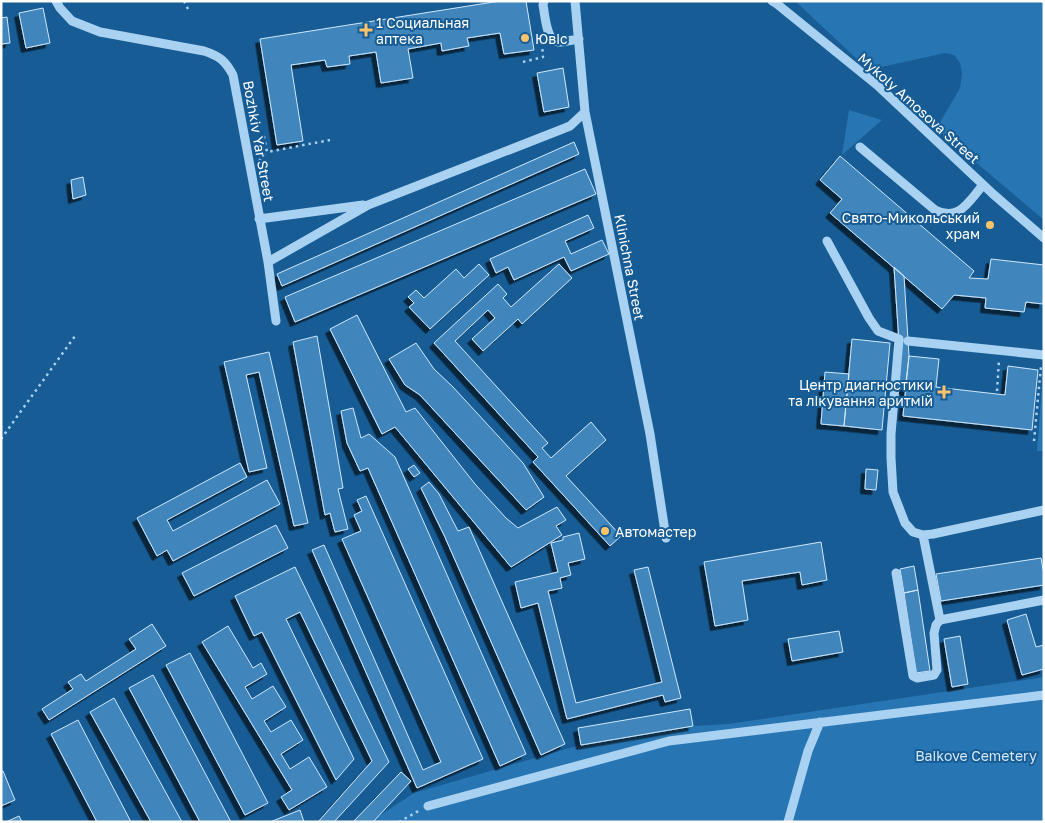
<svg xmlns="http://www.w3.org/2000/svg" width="1045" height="823" viewBox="0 0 1045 823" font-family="'Golos Text',sans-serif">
	<defs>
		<filter id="shadow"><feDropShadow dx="-4.5" dy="4.5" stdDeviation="0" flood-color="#0009"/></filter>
	</defs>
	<rect width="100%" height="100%" fill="#175c95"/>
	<path fill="#2775b2" d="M795 1H1044V220L940 132 939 124 960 88 962 73 960 63 954 55 945 53 877 68H870L859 61Z
		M849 110 882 120 842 155Z
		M1044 357V451H1037Z
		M1044 677V822H372L376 818 414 793 580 745 694 726 728 724Z"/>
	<path fill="#4085bc" stroke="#d0e8fc" filter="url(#shadow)" d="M500 1H526L534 50 504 54 500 33 467 38 469 46 442 51 441 43 408 49 413 78 381 83 376 52 349 56 350 64 327 67 325 60 291 65 303 141 277 145 260 39Z
		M43 8 50 43 26 48 19 13Z
		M7 17 10 43 1 44V18Z
		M563 68 569 107 544 112 537 73Z
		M574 142 579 154 282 286 277 274Z
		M840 156 974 271 969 278 988 279 991 259 1044 265V293L1043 304 1026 302 1024 312 985 308 986 298 954 295 942 309 830 213 842 199 820 180Z
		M585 169 596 194 295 322 285 297Z
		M83 177 86 195 73 199 71 180Z
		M588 215 594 228 565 241 571 254 602 240 609 254 571 271 564 257 514 280 508 267 496 273 490 259Z
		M479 264 489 275 430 329 409 307 414 303 408 297 416 290 424 298 456 269 464 278Z
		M559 264 572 278 522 324 518 319 483 351 472 339 495 318 488 310 455 341 548 443 542 448 551 458 591 422 606 440 566 476 621 536 610 546 533 462 538 457 434 343 498 284 507 294 503 298 511 307Z
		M894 267 904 276 909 356 905 390 897 388 900 357Z
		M357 315 406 412 415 408 475 484 506 518 518 528 557 507 566 520 556 526 562 535 511 567 395 427 382 434 330 329Z
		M317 336 343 488 338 489 348 529 335 532 330 513 325 515 293 342Z
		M852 339 890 343 882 430 844 426Z
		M416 343 434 369 453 387 523 463 544 497 526 510 420 395 405 385 389 359Z
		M269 352 308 523 294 526 259 372 246 375 267 468 249 472 224 362Z
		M909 356 939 359 936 387 1005 395 1008 366 1038 370 1032 430 903 416Z
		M825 372 849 374 844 426 821 424Z
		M353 408 361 438 369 434 395 457 526 754 500 766 368 468 360 471 347 443 341 411Z
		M240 463 247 477 167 520 173 531 267 480 280 504 173 561 167 550 157 556 137 518Z
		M414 465 420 473 414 477 408 469Z
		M866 469 878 470 876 490 865 489Z
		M429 482 439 494 458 531 469 527 565 744 541 755 444 535 421 488Z
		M366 496 483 759 417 788 312 550 324 545 423 770 441 762 342 539 361 531 354 515 362 511 357 500Z
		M276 525 288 548 194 596 182 573Z
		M579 533 585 559 568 563 571 575 560 578 562 588 548 591 576 703 662 682 634 570 648 567 681 698 665 702 663 695 567 719 538 603 521 608 515 582 558 572 551 543 563 540V537Z
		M821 542 827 580 802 585 800 572 742 581 748 620 715 626 704 562Z
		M1041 558 1044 575V585L941 601 936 574Z
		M914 566 918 590 904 593 900 569Z
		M295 567 389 762 334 822H318L372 761 300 612 286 619 354 759 336 780 262 632 254 636 235 596Z
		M918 590 930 671 916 673 904 593Z
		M1026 614 1036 647 1044 645V669L1022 675 1007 620Z
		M152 624 166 646 49 720 42 709 73 689 68 682 81 674 86 681 136 649 129 639Z
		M228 626 253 668 261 663 267 674 245 687 252 699 273 686 286 707 264 721 271 732 291 720 303 740 281 754 290 769 309 757 327 787 289 810 281 797 292 790 202 642Z
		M839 631 843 652 792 661 788 639Z
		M960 636 968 684 952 687 944 639Z
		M190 653 268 803 245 815 166 665Z
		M153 675 231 822H200L129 688Z
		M114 698 182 822H151L90 712Z
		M690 709 693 726 581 745 578 728Z
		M78 720 131 822H97L51 734Z
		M3 771 15 800 1 806V772Z
		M401 772 411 781 373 822H353Z
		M300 810 304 822H270Z
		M19 816 22 822H6Z"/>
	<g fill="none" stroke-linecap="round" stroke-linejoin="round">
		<path stroke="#a9d1f1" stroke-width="2.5" stroke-dasharray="2.5 4" stroke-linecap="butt" d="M184 1 188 9
			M523 62 543 57 542 44
			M264 136 267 152 330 140
			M259 161 267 152
			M997 391 999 360
			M1 439 75 336
			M1034 441 1041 366
			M399 822 420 810"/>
		<path stroke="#a9d1f1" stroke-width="9" d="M56 1 60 8 72 21 100 32 204 51C219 56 225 60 233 75L268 262 276 321
			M544 1 543 5C545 14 546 41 558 42 564 42 572 40 579 39
			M575 1 585 112 650 434 666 538
			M772 1 777 4 877 85 993 194 1044 238
			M860 147 935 210C959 222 969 201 983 185
			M259 219 363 205
			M827 241 869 318 878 331 899 339 891 434V458L893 492 905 523 913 532 923 535 933 534 1044 510
			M268 262 368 205 560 130 570 126 585 112
			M908 341 1044 355
			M923 535 940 620 1044 600
			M896 573 913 676 917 678 934 675 937 670 934 633 936 625 940 620
			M428 806 669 741 1044 695
			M788 822 808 751 820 722"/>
	</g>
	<g fill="#ffc369" stroke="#175c95" stroke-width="2">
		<path d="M363.5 22.5h5v5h5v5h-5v5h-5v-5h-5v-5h5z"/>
		<circle cx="525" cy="38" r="5"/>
		<circle cx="990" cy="225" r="5"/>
		<path d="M941.5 384.5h5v5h5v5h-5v5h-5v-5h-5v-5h5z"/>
		<circle cx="605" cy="531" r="5"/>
	</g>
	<g text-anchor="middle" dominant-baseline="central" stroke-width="4" stroke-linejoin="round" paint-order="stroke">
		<g font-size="14" fill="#fff" stroke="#175c95" text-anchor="start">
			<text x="376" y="22">1 Социальная<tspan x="376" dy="16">аптека</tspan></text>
			<text x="535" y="38">Ювіс</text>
			<text x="980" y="217" text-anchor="end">Свято-Микольський<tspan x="980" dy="16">храм</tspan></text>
			<text x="933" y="384" text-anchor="end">Центр диагностики<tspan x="933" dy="16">та лікування аритмій</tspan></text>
			<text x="615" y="531">Автомастер</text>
		</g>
		<g font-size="14" fill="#fff" stroke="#175c95">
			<text transform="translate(919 108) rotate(42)">Mykoly Amosova Street</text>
			<text transform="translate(259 141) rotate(80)">Bozhkiv Yar Street</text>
			<text transform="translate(630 267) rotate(79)">Klinichna Street</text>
		</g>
		<g font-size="14" fill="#d0e8fc" stroke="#175c95">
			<text x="976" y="755">Baikove Cemetery</text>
		</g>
	</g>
	<rect width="1045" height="823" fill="none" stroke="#ffffff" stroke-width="5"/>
</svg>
